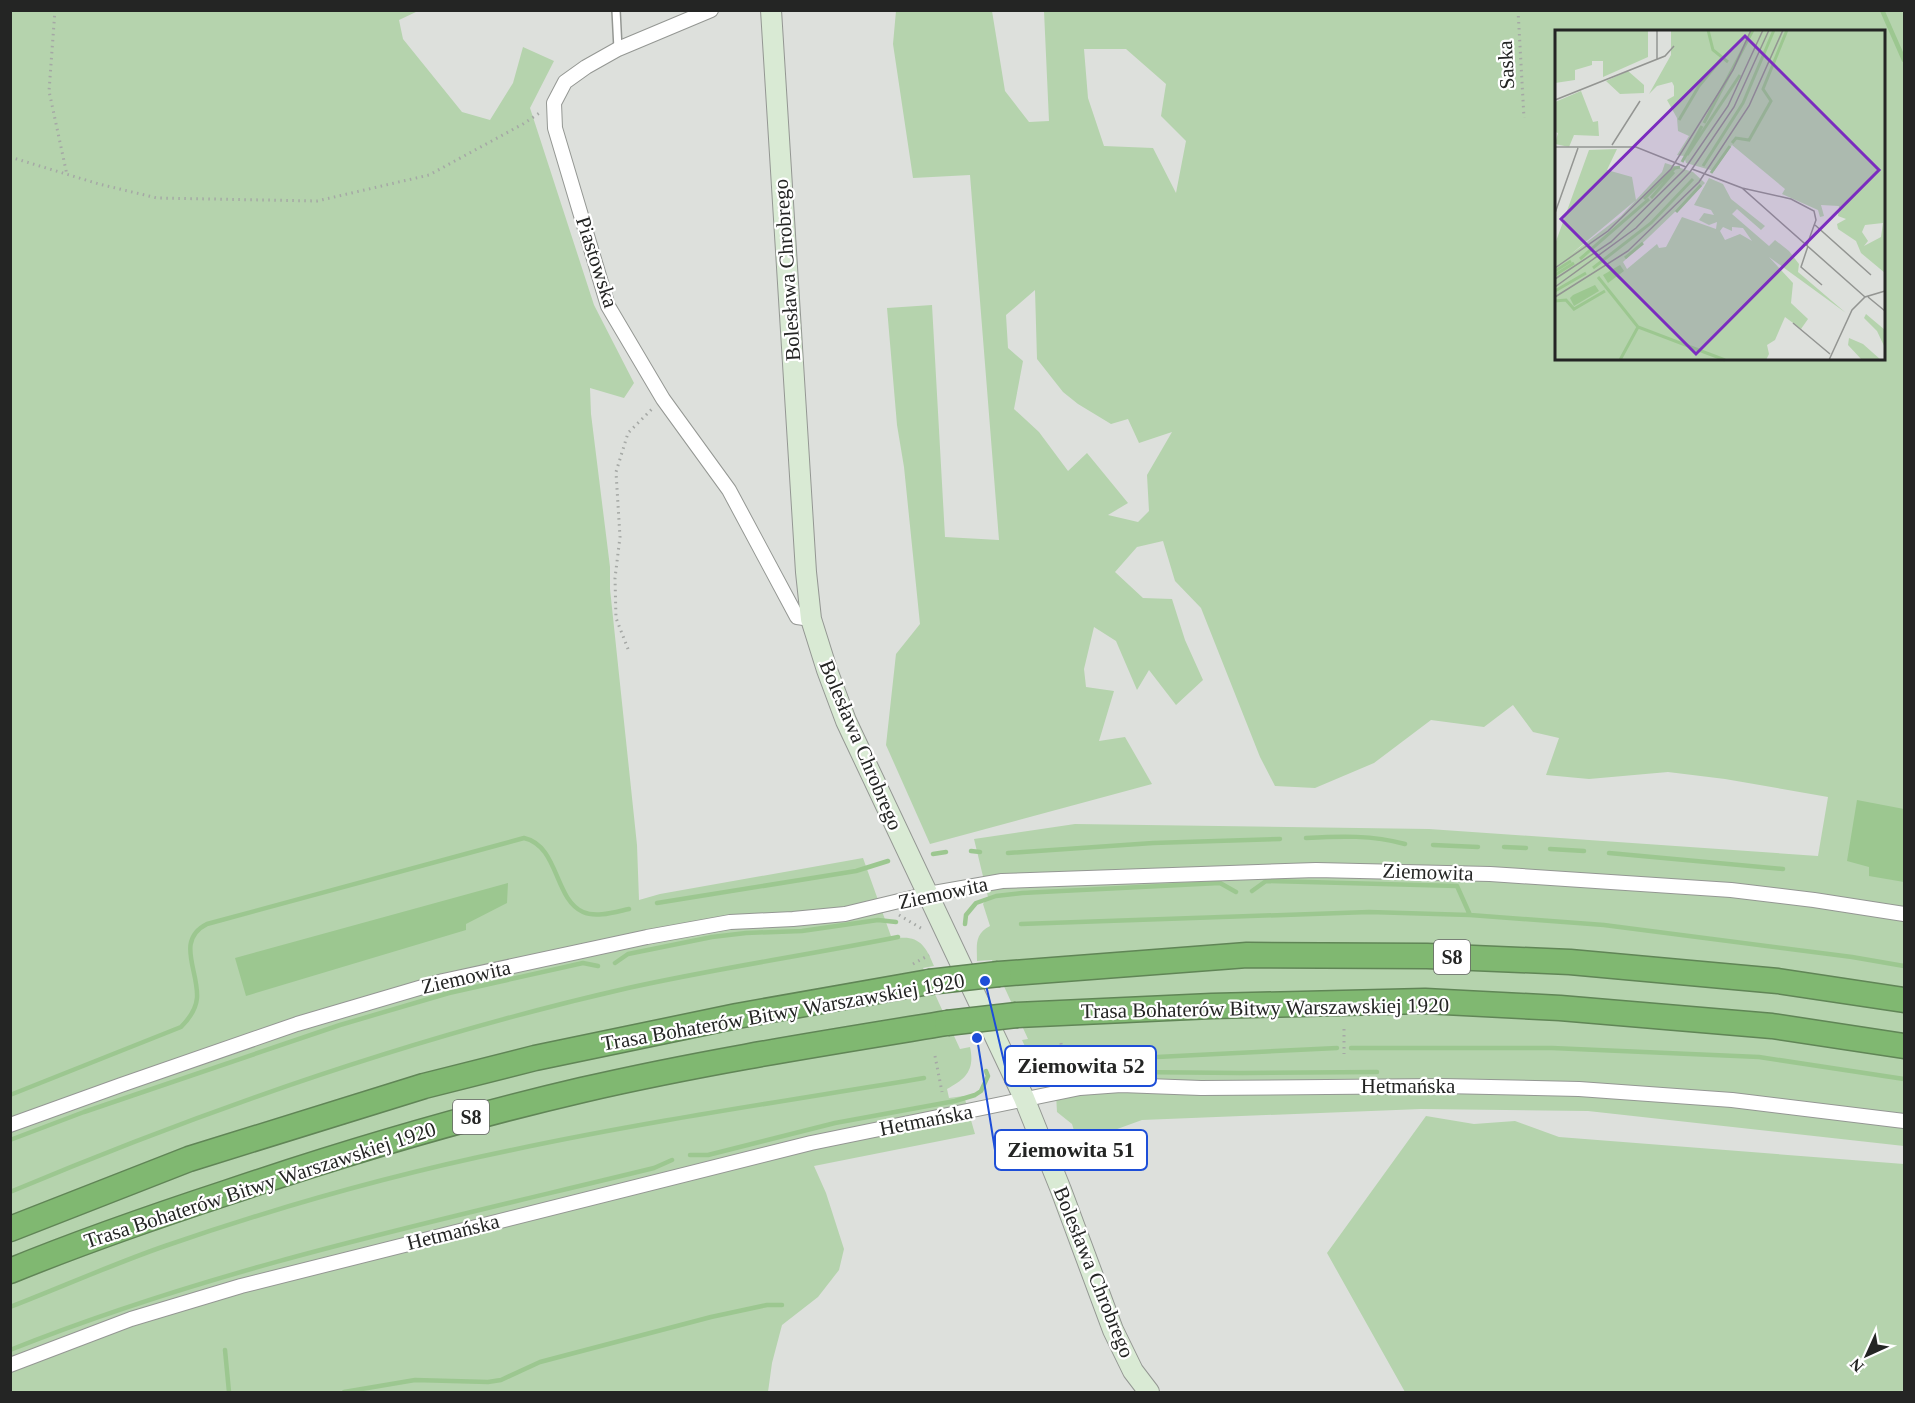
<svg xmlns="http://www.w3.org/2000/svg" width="1915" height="1403" viewBox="0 0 1915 1403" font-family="'Times New Roman',serif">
	<rect width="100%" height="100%" fill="#dde0dc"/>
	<path fill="#b5d3ad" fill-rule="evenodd" d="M10 11H418L399 20 403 39 462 112 490 120 513 83 523 47 554 61 530 108 594 305 634 383 624 398 590 388 591 414 610 567V589L637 845 639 900 660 894 863 858 892 939C918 934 925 944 934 966L923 968 960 1049 970 1047C975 1070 966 1079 947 1089L949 1098 964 1096 975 1134 814 1166 826 1193 844 1249 839 1270 818 1297 782 1325 772 1363 768 1392H11Z
		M896 11H992L1005 91 1029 122 1049 121 1044 11H1904V1146L1588 1111 1421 1109 1142 1120 1098 1136 1080 1150 1072 1124 1057 1112 1055 1076 1032 1061 1022 1040 1028 1039 992 960 977 961C977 946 974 934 990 926L983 904 988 897 974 839 1075 824 1429 829 1818 856 1828 797 1725 779 1668 772 1589 779 1546 775 1559 738 1533 732 1513 705 1484 727 1431 720 1374 763 1315 788 1275 786 1260 757 1201 608 1175 581 1163 541 1137 547 1115 572 1143 598 1172 599 1185 640 1203 680 1176 705 1149 670 1137 690 1116 641 1094 627 1084 669 1086 687 1114 691 1099 741 1125 737 1152 784 930 844 886 745 896 654 920 624 904 467 897 425 887 308 932 305 945 537 999 540 970 175 913 178 893 44ZM1556 32H1884V358H1556ZM1084 49H1126L1166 84 1161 116 1186 141 1176 193 1153 148 1104 146 1088 98ZM1035 290 1037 359 1063 392 1078 404 1111 424 1128 419 1139 443 1172 432 1147 475 1149 511 1138 522 1108 515 1128 503 1087 453 1068 471 1039 432 1014 409 1023 361 1008 348 1006 315Z
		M1426 1116 1474 1124 1515 1121 1559 1137 1904 1164V1390L1899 1392H1405L1327 1253Z"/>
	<path fill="#9cc790" d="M1857 800 1904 809V882L1869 876V867L1847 861Z
		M508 883 507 903 466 924V930L246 996 235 958Z"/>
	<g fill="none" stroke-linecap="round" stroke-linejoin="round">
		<path stroke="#9cc790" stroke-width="4.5" d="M1882 10 1904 60
			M1306 838C1341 836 1372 835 1405 844
			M1433 845 1478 847
			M1504 847 1526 848
			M1550 849 1584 851
			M971 851 980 852
			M1008 853 1153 843 1280 839
			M1609 853 1783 869
			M933 854 946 852
			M1252 891 1266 881 1457 886 1470 915
			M657 903 856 871 888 861
			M965 924 966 915 976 903 996 896 1022 893 1220 883 1236 892
			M1021 924 1369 912 1470 915 1604 925 1852 957 1904 966
			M615 963 628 954 712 937 746 933 802 931 878 920 896 922
			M1351 1048H1552L1759 1057 1904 1079
			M1026 1054 1031 1066 1054 1079 1131 1072 1241 1073 1377 1072
			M1077 1061 1337 1048
			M10 1095 181 1027C189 1019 196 1009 197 998 199 971 175 940 207 924L524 838C559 846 554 899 583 912 596 918 615 912 629 909
			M10 1140 84 1112 340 1025 449 993 583 963 598 966
			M690 1155H708L835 1123 955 1101 975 1095 981 1091 988 1076 986 1071
			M10 1192C210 1108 417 1036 628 988 718 968 808 955 898 937
			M10 1307C62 1287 113 1264 165 1246 278 1207 395 1174 512 1150 648 1121 786 1101 924 1078
			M10 1350C218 1267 437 1221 654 1168L672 1160
			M225 1350 229 1392
			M344 1392 415 1380 488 1382 501 1380 540 1362 711 1317 767 1305H782"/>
		<g stroke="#949793" stroke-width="10">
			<path id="lane" d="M616 10 618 49"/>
		</g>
		<g stroke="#949793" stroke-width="16">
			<path id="street" d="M711 10 618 49 586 67 565 82 554 103 555 128 608 306 663 399 729 490 797 617 811 619
				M10 1125 121 1085 297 1024 443 981 647 937 730 922 793 919 845 914 928 894 1002 881 1316 870 1490 874 1731 890 1814 900 1904 914
				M10 1365 131 1319 241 1286 811 1143 1080 1088 1121 1085 1201 1088 1442 1086 1579 1089 1732 1100 1904 1121"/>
		</g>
		<g stroke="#949793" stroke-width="22">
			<path id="secondary" d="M771 10 806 572 811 619 827 670 846 721 1024 1098 1061 1190 1113 1330 1133 1371 1149 1392"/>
		</g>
		<g stroke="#608556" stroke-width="27">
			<path id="highway" d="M999 974 1247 955 1427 956 1570 962 1778 981 1904 1000
				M1017 1015 1212 1006 1425 1001 1560 1008 1772 1026 1904 1046
				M10 1229 189 1159 424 1086 535 1058 737 1016 929 982
				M10 1271C81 1242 153 1217 226 1193 344 1153 462 1118 582 1090 703 1062 825 1043 947 1023"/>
		</g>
		<path stroke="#a5a8a5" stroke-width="3" stroke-dasharray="1.5 4.5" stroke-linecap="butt" d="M55 10 49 91 67 175
			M1518 10 1524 118
			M10 157 99 184 157 198 317 201 429 175 523 124 541 112
			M628 649 616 618 615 578 620 537 616 472 628 433 653 408
			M899 915 924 930
			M913 964 929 955
			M1344 1029V1054
			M1061 1043 1064 1066
			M935 1056 942 1092"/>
		<use href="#lane" stroke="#fff" stroke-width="7"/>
		<use href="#street" stroke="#fff" stroke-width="14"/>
		<use href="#secondary" stroke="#d9ead4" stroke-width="20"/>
		<use href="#highway" stroke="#80b871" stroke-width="24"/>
		<g stroke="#608556" stroke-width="27" stroke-linecap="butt">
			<path id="highway-bridge" d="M929 982 999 974
				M947 1023 1017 1015"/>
		</g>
		<use href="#highway-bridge" stroke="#80b871" stroke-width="24"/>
	</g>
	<g text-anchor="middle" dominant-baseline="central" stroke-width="4.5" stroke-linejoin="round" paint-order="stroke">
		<g fill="#fff" stroke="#666" stroke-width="1.5">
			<rect x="1434" y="940" width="36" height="34" rx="4.5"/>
			<rect x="453" y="1100" width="36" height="34" rx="4.5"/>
		</g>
		<g font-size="20" font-weight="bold" fill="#242524">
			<text x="1452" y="957">S8</text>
			<text x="471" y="1117">S8</text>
		</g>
		<g font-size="21" fill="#242524" stroke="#fff">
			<text transform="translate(1506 65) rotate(-93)">Saska</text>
			<text transform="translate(597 262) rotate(72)">Piastowska</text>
			<text transform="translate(787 270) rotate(-94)">Bolesława Chrobrego</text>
			<text transform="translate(861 745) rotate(67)">Bolesława Chrobrego</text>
			<text transform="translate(1428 872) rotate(2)">Ziemowita</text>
			<text transform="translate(943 893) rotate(-12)">Ziemowita</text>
			<text transform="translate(466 977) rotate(-13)">Ziemowita</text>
			<text transform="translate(1265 1008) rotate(-1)">Trasa Bohaterów Bitwy Warszawskiej 1920</text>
			<text transform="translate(783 1012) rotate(-10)">Trasa Bohaterów Bitwy Warszawskiej 1920</text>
			<text x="1408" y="1086">Hetmańska</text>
			<text transform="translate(926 1120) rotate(-11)">Hetmańska</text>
			<text transform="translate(260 1185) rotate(-18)">Trasa Bohaterów Bitwy Warszawskiej 1920</text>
			<text transform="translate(453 1232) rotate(-14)">Hetmańska</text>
			<text transform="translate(1094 1272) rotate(68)">Bolesława Chrobrego</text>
		</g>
	</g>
	<g transform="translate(1555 30)">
		<rect width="330" height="330" fill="#dde0dc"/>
		<path d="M0 0H93V27L48 47V31H37V35L20 40V50L0 53ZM116 0H330V243L306 223 301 211 283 199 282 194 291 189 283 186 284 176 266 175 269 186 265 187 263 180 227 164 230 159 177 115 159 141 131 133 129 126 122 125 134 106 123 101 122 88 112 70 119 66V56L117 52 102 56 94 64 116 25ZM328 193 326 207 309 216 313 211 307 202 310 195ZM73 41 89 55V63L65 64 51 51ZM26 61 38 92 43 91 44 106 19 105 14 117 0 114 3 103 0 102V72ZM62 119 52 140 77 147 81 170 15 225 66 186 107 142 110 133 138 142 150 153 68 232 72 239 102 214 104 218 111 217 127 187 161 199 162 192 154 195 144 190 149 183 159 185 156 180 139 175 154 148 168 154 176 169 210 196 206 200 182 179 177 184 214 216 220 210 234 221 244 234 243 242 291 283 214 227 238 253 236 273 253 289 246 299 230 287 220 310 212 315 214 324 211 330H0V214L34 120ZM168 197 177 201V197L188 198 197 211 185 204 170 210 165 201ZM311 284 330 300V318L322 301 309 288ZM294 308 308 314 326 330H307L293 315Z" fill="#b5d3ad" fill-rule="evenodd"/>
		<path d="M65 235 69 241 53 253 48 245ZM40 255 44 261 19 276 15 268 18 265Z" fill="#9cc790"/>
		<path fill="none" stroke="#9cc790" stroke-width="3" d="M153 0 158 20 173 32M124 90 144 56 167 28M149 93 198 0M177 113 181 108 194 110 216 71 208 59 232 0M132 125 185 45M127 132 147 96M148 136 188 73 219 0M156 143 175 116M96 168 119 142M89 169 120 138 125 137M121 182 146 155M70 228 88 213M25 229 94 169M38 238 96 193 138 149M0 241 16 231M0 245 19 233M43 247 83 297 170 330M0 261 31 243M0 271 11 270 19 279 50 261M65 330 83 297"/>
		<path fill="none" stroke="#939592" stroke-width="1.5" d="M102 1V29M0 70 110 26 119 16M57 115 85 71M0 117H81L131 137M137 139 187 158 310 267M187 158 236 169 259 181 261 190 252 215M0 183 23 118M260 195 316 245M253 216 246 237 267 255M0 238 53 201 116 139 178 40 196 0M0 249 56 212 129 140 173 76 208 0M0 257 81 198 135 142 179 77 214 0M0 267 73 221 144 152 194 76 228 0M313 267 330 281M238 293 275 324M274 330 297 280 310 267 330 261"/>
		<path fill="#7b2cbf" fill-opacity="0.15" stroke="#7b2cbf" stroke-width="3" d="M190 6 324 140 141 324 6 189Z"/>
		<rect width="330" height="330" fill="none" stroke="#242524" stroke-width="3"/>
	</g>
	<path fill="none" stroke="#1d4ed8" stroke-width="2" d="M985 981L1005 1066M977 1038L995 1150"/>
	<g fill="#1d4ed8" stroke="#fff" stroke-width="2">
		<circle cx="985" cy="981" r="6"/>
		<circle cx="977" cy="1038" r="6"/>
	</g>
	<g fill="#fff" stroke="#1d4ed8" stroke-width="2">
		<rect x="1005" y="1046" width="151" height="40" rx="6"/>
		<rect x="995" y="1130" width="152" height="40" rx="6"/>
	</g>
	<g font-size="22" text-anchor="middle" font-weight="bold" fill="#242524">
		<text x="1081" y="1073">Ziemowita 52</text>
		<text x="1071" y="1157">Ziemowita 51</text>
	</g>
	<rect width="1915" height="1403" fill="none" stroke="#242524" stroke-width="24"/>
	<g transform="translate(1867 1355) rotate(225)" stroke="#ffffff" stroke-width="4.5" paint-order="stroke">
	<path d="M0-4.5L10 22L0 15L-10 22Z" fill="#242524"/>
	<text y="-9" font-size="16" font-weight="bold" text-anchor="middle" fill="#242524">N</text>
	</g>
</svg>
